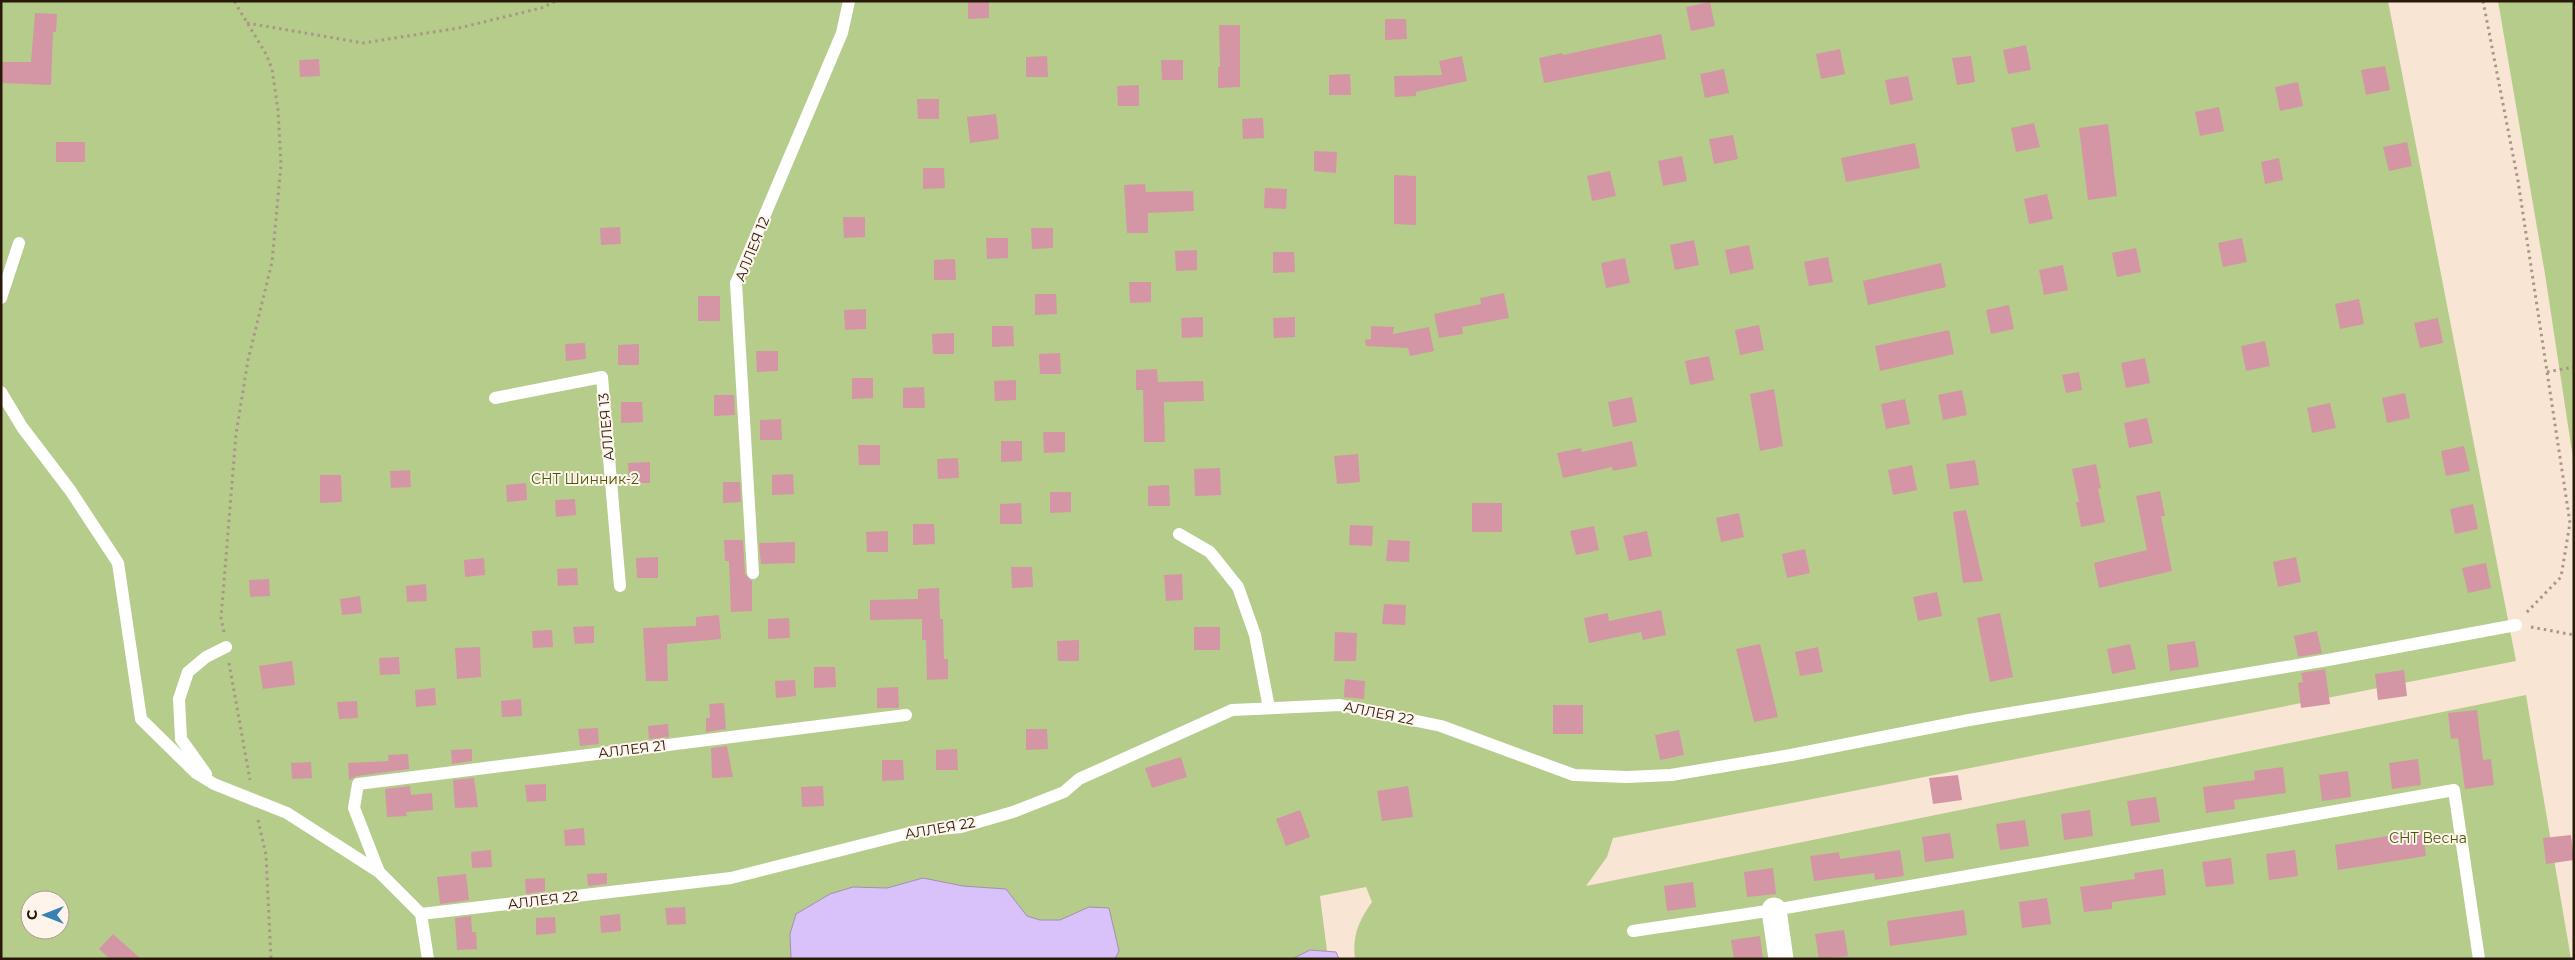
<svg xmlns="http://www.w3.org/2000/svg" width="2575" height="960" viewBox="0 0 2575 960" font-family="Montserrat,sans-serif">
	<rect width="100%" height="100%" fill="#f8e5d4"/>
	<path fill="#b5cc8b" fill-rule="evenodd" d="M1 1H2388L2516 661 1613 838 1607 857 1586 886 2526 695 2571 959H1355C1352 935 1359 921 1372 902L1366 887 1320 896 1328 959H1ZM30 900H60V930H30Z
		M2498 1H2574V465L2545 274Z"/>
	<path fill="#d9c1fa" stroke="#a48fb1" d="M923 878 963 886 1006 889 1027 916 1040 920H1060L1089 907 1109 908 1119 951 1115 959H791L790 934 796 914 830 894 853 887 887 888Z
		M1310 950 1336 952 1339 959H1292Z"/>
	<path fill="#d496a4" d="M968 1H989V18L968 19Z
		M1710 2 1715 26 1691 31 1686 7Z
		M35 13 57 14 56 32H53L51 85 1 83V62H31Z
		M1385 19H1406L1407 39 1385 40Z
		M1219 25H1240V87L1218 88V67H1220Z
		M1661 34 1666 59 1544 83 1539 58 1562 53 1563 55Z
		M2026 45 2031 70 2008 74 2003 50Z
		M1840 49 1845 74 1821 79 1816 54Z
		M1047 56 1048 77H1026V57Z
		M1462 56 1467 81 1416 92V96L1395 97 1394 76 1442 75 1439 61Z
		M1971 56 1975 82 1957 85 1952 58Z
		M319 59 320 76 300 77 299 60Z
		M1161 60H1183V80H1162Z
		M2385 66 2390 90 2366 95 2361 70Z
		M1724 69 1729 93 1705 98 1700 74Z
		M1350 74 1351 95H1329V75Z
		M1908 76 1913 100 1890 105 1885 80Z
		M2298 82 2303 106 2280 111 2275 87Z
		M1139 85V106H1118L1117 86Z
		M917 99H939V119H918Z
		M2219 107 2224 131 2200 136 2195 112Z
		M996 114 999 139 970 143 967 117Z
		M1263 118 1264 138 1243 139 1242 119Z
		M2034 123 2040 147 2016 152 2011 128Z
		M2108 124 2117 196 2088 200 2079 128Z
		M1733 135 1738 159 1714 164 1709 139Z
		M56 142H85V162H56Z
		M2407 142 2412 166 2389 171 2383 147Z
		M1915 143 1920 168 1846 182 1841 158Z
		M1314 151 1337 152 1336 173 1314 171Z
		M1682 156 1687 181 1663 186 1658 161Z
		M2279 158 2283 180 2265 184 2261 162Z
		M923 168H944L945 188 923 189Z
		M1610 171 1616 196 1592 201 1587 176Z
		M1394 175 1416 176V225L1394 224Z
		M1145 184 1146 192 1193 191 1194 211 1148 213V233H1127L1124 185Z
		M1265 188 1287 189 1286 209 1264 208Z
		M2047 194 2053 219 2029 224 2024 199Z
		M843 217H865V237L844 238Z
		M620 227 621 244 601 245 600 228Z
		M1031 228H1053V248L1032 249Z
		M986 238H1008V258L987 259Z
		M2242 238 2247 262 2223 267 2218 243Z
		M1694 240 1699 265 1675 270 1670 245Z
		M1749 245 1754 269 1730 274 1725 250Z
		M2136 248 2141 272 2117 277 2112 253Z
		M1197 250V270L1176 271 1175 251Z
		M1273 252H1294L1295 272 1273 273Z
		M1828 257 1833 282 1809 286 1804 262Z
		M1625 258 1630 283 1606 288 1601 263Z
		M955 259 956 280H934V260Z
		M1941 263 1946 287 1868 305 1863 281Z
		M2063 265 2068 290 2044 295 2039 270Z
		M1129 282H1151V302L1130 303Z
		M1504 293 1509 318 1462 327 1463 334 1439 338 1434 314 1481 304 1480 298Z
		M1035 294H1056L1057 314 1035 315Z
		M698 296H720V321H698Z
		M2359 299 2364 324 2340 329 2335 304Z
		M2009 305 2014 329 1991 334 1986 310Z
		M866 309V329L845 330 844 310Z
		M1203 317V337L1182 338 1181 318Z
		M1295 317V337L1274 338 1273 318Z
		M2438 318 2443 343 2420 348 2414 323Z
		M1759 325 1764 350 1740 355 1735 330Z
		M992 326H1013L1014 346 992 347Z
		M1371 326 1394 327 1393 334 1429 327 1434 351 1410 356 1408 348 1366 346 1365 340 1371 339Z
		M1949 330 1954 354 1880 371 1875 346Z
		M954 333V354H933L932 334Z
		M2265 341 2270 366 2246 371 2241 346Z
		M585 343 586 359 566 361 565 344Z
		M639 344V365H618V345Z
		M756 351H778V371L757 372Z
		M1060 353 1061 374H1040L1039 354Z
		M1709 356 1714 380 1690 385 1685 361Z
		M2145 358 2150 383 2126 388 2121 363Z
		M1157 369 1158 382 1203 381 1204 401 1164 402 1165 442H1144L1143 390H1136V370Z
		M2079 372 2082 390 2066 393 2062 375Z
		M852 378H873V398L852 399Z
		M1016 380V400L995 401 994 381Z
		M924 387 925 408H903V388Z
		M1774 389 1783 446 1760 451 1750 394Z
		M1962 390 1967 415 1943 420 1938 395Z
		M2405 393 2410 418 2387 423 2382 398Z
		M714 395H734L735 415 714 416Z
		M1632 397 1637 422 1613 427 1608 402Z
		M1905 399 1910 424 1886 429 1881 404Z
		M621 402H642L643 422 621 423Z
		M2330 403 2336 428 2312 433 2307 408Z
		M2147 418 2153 443 2129 448 2124 423Z
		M781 419 782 440H760V420Z
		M1043 432H1065V452L1044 453Z
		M1001 441H1022V461L1001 462Z
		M1632 441 1637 466 1613 471 1612 467 1563 478 1557 453 1581 448 1582 452Z
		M858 445H880V465H859Z
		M2464 446 2470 471 2446 476 2441 451Z
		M1358 454 1360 482 1337 484 1334 456Z
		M958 458 959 478 938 479 937 459Z
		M1975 460 1979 485 1950 489 1946 464Z
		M650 462V483H629L628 463Z
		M2096 464 2101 488 2098 489 2105 522 2081 527 2076 502H2079L2072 469Z
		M1912 465 1917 490 1893 495 1888 470Z
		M1220 468 1221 495 1195 496 1194 469Z
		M410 470 411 487 391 488 390 471Z
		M793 474 794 494 772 495V475Z
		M320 475H341L342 502 320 503Z
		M723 482H740L741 502 723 503Z
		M526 483 527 500 507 502 506 485Z
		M1169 485 1170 506H1148V486Z
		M2160 491 2165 516H2161L2172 571 2099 588 2094 563 2147 550 2136 496Z
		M1050 492H1071V512L1050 513Z
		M575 499 576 515 556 517 555 500Z
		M1021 503 1022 524H1000V504Z
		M1472 503H1502V532H1472Z
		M2473 504 2478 529 2455 534 2450 509Z
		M1966 510 1983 581 1963 583 1953 512Z
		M1739 513 1744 537 1721 542 1716 518Z
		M913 524H934L935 544 913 545Z
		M1350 525 1373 526 1372 546 1349 545Z
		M1594 526 1599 550 1576 555 1570 531Z
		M888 531V552H867L866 532Z
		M1647 531 1652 556 1629 561 1623 536Z
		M724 540H743L745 574 752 581V611L731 612 729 561H725Z
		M1388 540 1410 541 1409 562 1386 561Z
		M795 542V563L761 564 759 543Z
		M1805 549 1810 573 1787 578 1782 554Z
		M658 557V578H637L636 558Z
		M2296 557 2301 582 2278 587 2273 562Z
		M484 558 485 575 465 577 464 560Z
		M2486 563 2491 588 2468 593 2462 568Z
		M1011 567H1032L1033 587 1012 588Z
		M577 568 578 585 558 586 557 569Z
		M1182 574 1183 600 1166 601 1164 575Z
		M269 579 270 596 250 597 249 580Z
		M426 584 427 601 407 602 406 586Z
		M939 588 940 619H943L944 659H948V679L927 680 926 640H922V619L870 620V600L918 599V589Z
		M1937 592 1942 616 1918 621 1913 597Z
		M360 596 362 613 342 615 340 599Z
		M1384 604 1406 605 1405 625 1382 624Z
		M1661 610 1666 635 1643 640 1641 632 1589 643 1584 618 1608 613 1609 621Z
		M2000 613 2013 677 1990 682 1977 618Z
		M719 615 721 639 667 644 668 681H646L643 628 696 626V617Z
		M789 618 790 638 768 639V619Z
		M594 626V643L575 644 573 627Z
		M1194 627H1220V650H1194Z
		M552 630 553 647 533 648 532 631Z
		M2317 631 2322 653 2298 657 2294 636Z
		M1335 632 1357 633 1356 661H1334Z
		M1079 640V661H1058L1057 641Z
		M2195 641 2199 667 2170 671 2167 645Z
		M1760 644 1778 717 1754 722 1736 649Z
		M2130 644 2136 669 2112 674 2107 649Z
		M480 647 481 677 457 679 455 648Z
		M1818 647 1823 672 1800 676 1795 652Z
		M399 657 400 674 380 675 379 658Z
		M292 661 295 685 263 689 259 666Z
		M814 667H835L836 687 814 688Z
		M2325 669 2330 704 2301 708 2298 683 2303 682 2301 673Z
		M2404 670 2407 696 2378 700 2375 674Z
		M1345 679 1365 681 1364 699 1344 697Z
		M795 680 796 696 776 698 775 681Z
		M898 687 899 708H877V688Z
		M435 688 436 705 416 707 415 690Z
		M521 699 522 716 502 717 501 701Z
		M357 701 358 718 339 719 337 702Z
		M724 703 726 729 706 732V718H710L709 704Z
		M1553 705H1583V734H1553Z
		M2477 710 2483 760 2491 759 2494 785 2465 789 2458 738 2451 739 2448 713Z
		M668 724 669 737 649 739 648 726Z
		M598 728 599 744 580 746 578 729Z
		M1026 729H1047L1048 749 1026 750Z
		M1679 730 1684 755 1660 760 1655 735Z
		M727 746 733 777 712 778 711 748Z
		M472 749V761L452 764 451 750Z
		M957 749 958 770H936V750Z
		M408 754 409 769 357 776 349 780 348 763 389 761 388 755Z
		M1181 757 1187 777 1152 788 1145 768Z
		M2418 759 2421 785 2392 789 2389 763Z
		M882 760H903L904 780 882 781Z
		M311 762 312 778 292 779 291 763Z
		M2283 767 2286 793 2234 800 2235 809 2206 813 2203 787 2255 780 2254 771Z
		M2348 771 2351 797 2322 801 2319 775Z
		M1958 775 1962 800 1933 804 1929 778Z
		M474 778 478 807 455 808 453 780Z
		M546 784V801L527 802 525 785Z
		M410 786 411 795 432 793 433 810 406 812 407 816 387 817 385 789Z
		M823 786 824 806 802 807 801 787Z
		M1408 786 1413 817 1382 821 1377 791Z
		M2156 797 2160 822 2131 826 2127 801Z
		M1300 810 1310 837 1286 846 1276 819Z
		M2090 810 2093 836 2064 840 2061 814Z
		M2025 820 2029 846 2000 850 1996 824Z
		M584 828 585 845 565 846 564 830Z
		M2423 830 2426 856 2338 870 2335 845Z
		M1950 833 1954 858 1925 862 1922 837Z
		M2571 835 2574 860 2546 864 2543 838Z
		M491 850 492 867 472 868 471 852Z
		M1900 850 1904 876 1875 880 1874 873 1814 881 1810 856 1839 852 1840 859Z
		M2295 850 2298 876 2269 880 2266 854Z
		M2231 858 2234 884 2206 887 2202 862Z
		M1773 868 1776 894 1747 897 1744 872Z
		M2163 869 2166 895 2112 902V909L2084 912 2080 887 2135 879 2134 873Z
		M607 873V884L588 886 587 874Z
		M466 874 469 900 440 904 437 877Z
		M545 878V891L526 894 525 879Z
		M1693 882 1696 907 1667 911 1664 886Z
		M2047 898 2051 924 2022 928 2019 902Z
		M685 907 686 924 667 925 665 908Z
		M1964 910 1967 935 1890 946 1887 921Z
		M620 914 621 931 601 933 600 916Z
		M471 916 472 932H476L477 949 457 950 455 918Z
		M555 917 556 933 536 935V918Z
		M1844 930 1848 956 1819 959 1815 934Z
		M113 934 141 959H110L99 949Z
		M1760 936 1763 959H1734L1731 940Z"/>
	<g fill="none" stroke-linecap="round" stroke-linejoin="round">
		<path stroke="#a99786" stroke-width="3" stroke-dasharray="2.5 4" stroke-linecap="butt" d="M2483 1 2518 181 2570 523 2561 577 2526 613
			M247 23 363 43 459 28 541 8 556 1
			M2547 372 2574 367
			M2531 627 2574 635
			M224 632 221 618 236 434 248 360 272 262 281 165 278 110 272 69 266 54 234 1
			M229 663 250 780
			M258 820 266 855 271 959"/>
		<path stroke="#fff" stroke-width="12" d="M1 298 19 243
			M1 392 22 427 70 490 118 563 141 719 196 773 214 784 287 813 379 872
			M495 398 602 377 620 586
			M1179 534 1210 552 1238 587 1255 635 1269 708
			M753 573 736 283 842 33 849 1
			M206 774 181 739 179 699 188 672 206 657 226 647
			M421 914 731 878 917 831 961 827 1013 812 1064 792 1079 779 1232 710 1340 705 1441 726 1574 775 1627 777 1671 775 1791 755 1969 720 2328 660 2516 625
			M1633 931 1774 910 2454 790 2479 959
			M428 959 421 914 379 872 354 808 358 784 906 715"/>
		<path stroke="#fff" stroke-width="25" d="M1774 910 1781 959"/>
	</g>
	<g text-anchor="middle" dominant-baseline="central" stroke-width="4" stroke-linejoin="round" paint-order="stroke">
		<g font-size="14" fill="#291908" stroke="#fef4ec">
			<text transform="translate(752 249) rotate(-68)">АЛЛЕЯ 12</text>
			<text transform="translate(606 427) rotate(-95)">АЛЛЕЯ 13</text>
			<text transform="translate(1379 713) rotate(11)">АЛЛЕЯ 22</text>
			<text transform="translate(632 749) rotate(-7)">АЛЛЕЯ 21</text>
			<text transform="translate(940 828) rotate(-10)">АЛЛЕЯ 22</text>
			<text transform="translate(543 900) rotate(-7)">АЛЛЕЯ 22</text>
		</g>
		<g font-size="14" fill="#465b04" stroke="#fef4ec">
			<text x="585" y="479">СНТ Шинник-2</text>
			<text x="2428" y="838">СНТ Весна</text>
		</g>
	</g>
	<rect width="2575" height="960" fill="none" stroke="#291908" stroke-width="5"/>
	<g transform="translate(45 915) rotate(270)"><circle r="24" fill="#fef4ec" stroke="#a99c91"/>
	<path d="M0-4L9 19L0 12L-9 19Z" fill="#3980b5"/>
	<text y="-8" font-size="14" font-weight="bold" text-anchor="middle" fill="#291908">С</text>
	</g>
</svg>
